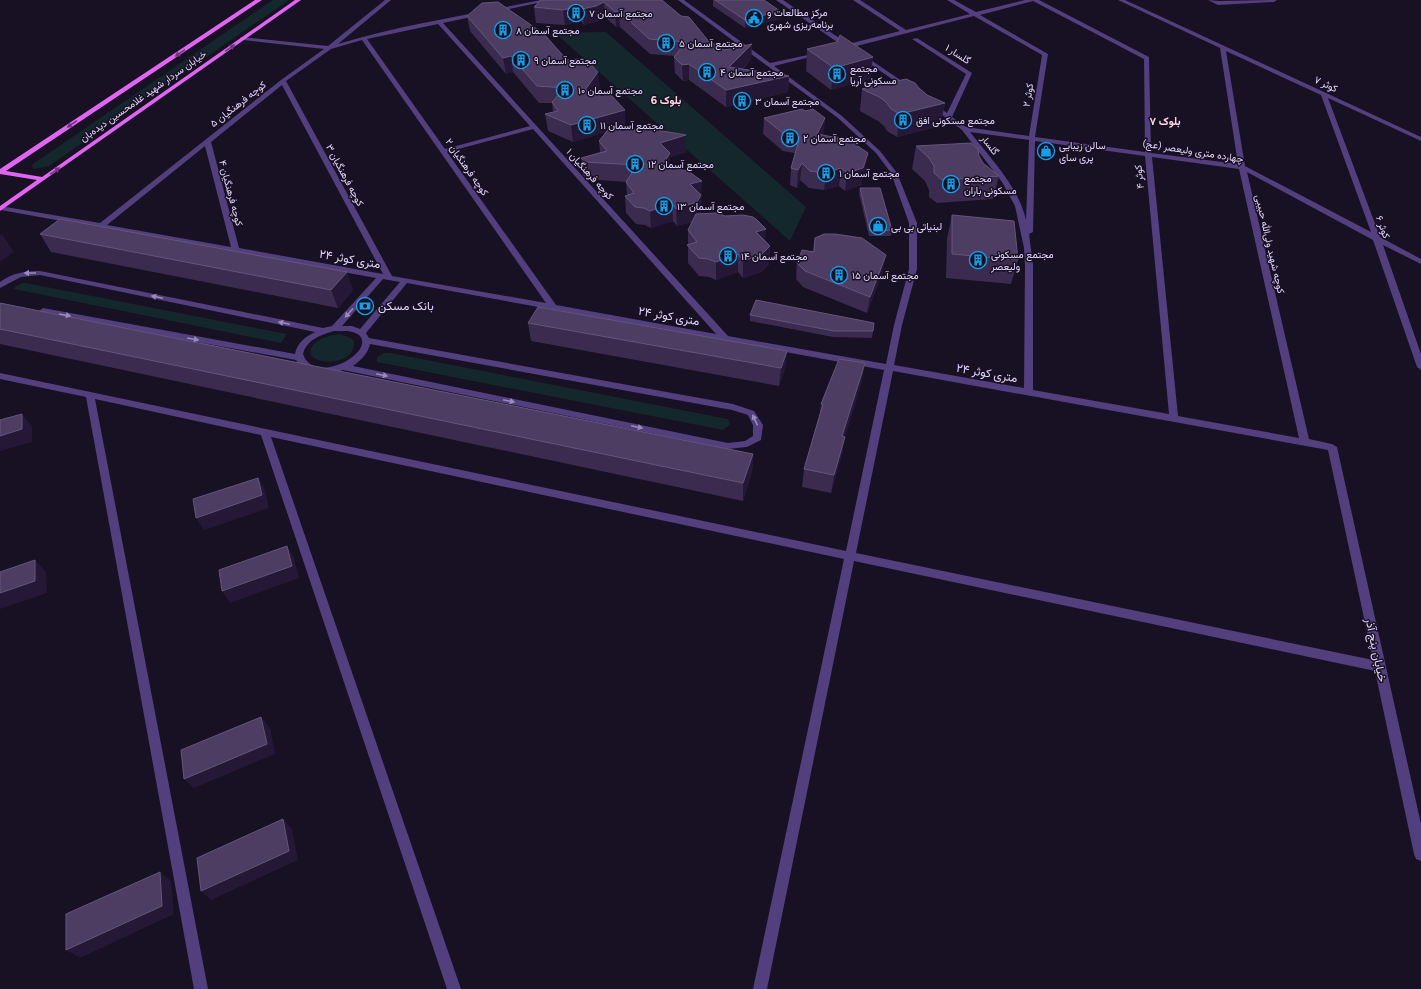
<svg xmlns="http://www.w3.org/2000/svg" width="1421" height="989" viewBox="0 0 1421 989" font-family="Figtree,Vazirmatn,sans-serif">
	<rect width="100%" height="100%" fill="#181023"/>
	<path fill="#14272c" d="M273 0H289L49 166 34 169 32 167 33 164Z
		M606 32 806 207 790 241 555 33Z
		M23 283H26L287 334 281 343 14 289 16 286Z
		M340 334 351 338 354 341C358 370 295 366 314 344 321 337 331 335 340 334Z
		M384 353H391L728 419 730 425 723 430 377 362V357Z"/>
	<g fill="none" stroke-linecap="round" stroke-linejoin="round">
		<path fill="#513f7e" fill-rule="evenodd" d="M385 0H391L338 44C404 24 473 14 541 0H552L443 23 728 336 886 364 894 325 909 269V223L891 173 876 153 838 118 678 0H684L770 63 822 52V54L774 66 842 116 880 151 897 173 917 223V269L902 325 894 365 1024 388 1025 265 1024 248 1015 206 1002 182 962 130 929 105 934 104 947 113 966 74 912 39 917 38 972 73 952 117 966 127 1029 136 1042 55 974 16 841 50 838 48 843 46 776 0H783L848 44 900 31 853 0H860L906 30 970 14 947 0H954L976 12 1025 0H1039L1149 57 1151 153 1238 164 1220 48 1118 0H1125L1421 137V141L1419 140 1328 98 1380 237 1421 259V264L1383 245 1421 354V370L1417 367 1373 240 1247 172 1309 439 1332 444 1337 447 1421 824V861L1416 859 1414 854 1375 671 854 561 767 989H753L844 559 271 437 461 989H447L261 435 95 399 208 989H194L86 397 0 379V373L846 551 884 370 407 283 366 333 369 338 733 404 754 411 763 425 761 440 747 447 728 449 343 370C328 375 305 376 296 360L43 314 39 311 43 308 295 354C297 343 305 337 315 332L40 275 21 277 0 288V282C12 273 25 271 40 271L323 328 332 326 376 278 1 210 0 206 100 223 281 80 324 49 243 40 240 38 241 37 328 46ZM1033 1 1144 59 1145 152 1035 137 1048 54 980 15ZM438 24 530 126 445 149 367 39ZM362 40 546 303 392 276 286 81 331 49ZM1226 51 1321 95 1371 232 1245 166ZM282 85 383 274 239 248 211 142ZM533 129 716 334 556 305 447 152ZM970 132 1029 140 1026 220C1018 186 991 159 970 132ZM1035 141 1145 156 1169 414 1033 390V265L1029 234 1033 232ZM205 146 231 247 107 225ZM1152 157 1239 169 1299 438 1178 416ZM383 279 400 282 360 329 352 326H342ZM335 331C342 331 353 330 359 335 377 352 314 387 303 354 306 340 322 334 335 331ZM370 344 732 410 748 415 753 425V436L745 441 728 443 353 366C361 360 368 354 370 344ZM893 371 1328 450 1373 660 856 553Z
			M1208 0 1219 1 1277 0 1274 2 1218 5Z
			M862 54 912 88V90H908L860 57 859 56Z"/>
		<path fill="#e165f3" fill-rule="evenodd" d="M255 0H262L6 171 42 177 295 0H301L0 211V206L37 180 0 174V169Z"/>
	</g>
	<path fill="#3b2b4f" d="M541 0H662L710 43 724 50 752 44 751 59 743 69 789 76 788 92 726 107 689 80 683 81 675 73 674 57 675 56 650 54 620 27H616L605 17 598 21 584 25 581 21 565 25 536 23 534 7Z
		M713 0H764L780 19 745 28 713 6Z
		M467 16 567 60 600 88 597 92 626 126 623 127 634 130 686 152 670 157V167L702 198H701V212L700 214 765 241 770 246 769 264 761 272 743 278 738 272 716 280 709 277 699 276 688 263V230L692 222 677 226 673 221 651 228 645 225 636 224 626 213 625 196 627 195 626 182 587 179 583 175 581 158 600 152 599 141 606 132 573 142 548 131 545 114 553 112 552 103H539L513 72 506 74 470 31Z
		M807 49 873 57 870 79 831 90 806 71Z
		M919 88 927 95 945 103 940 126 897 137 887 131 884 126 878 121 860 111 862 89Z
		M805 111 825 118 823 135 865 170 861 185 845 191 839 186 824 190 809 188 800 180 797 188 790 185 791 168 795 153 783 151 763 134 764 118Z
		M916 146 979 156 983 163 999 176 993 199 937 203 929 197V190L925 181 912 169Z
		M860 188 892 230 891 236H869L859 194Z
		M952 215 1018 260 1011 284 946 278 947 239Z
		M40 234 353 290 338 308 51 252Z
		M815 238 883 271 867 313 803 287 796 279 797 263 813 251Z
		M0 303 753 454 752 472 743 501 0 344Z
		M750 315 873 331 872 338 833 337 750 321Z
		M528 323 787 351 785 369 779 386 531 341Z
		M862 381 844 439 842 454 831 493 802 487 804 469 820 413 821 404Z"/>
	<path fill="#251836" d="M604 2 605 17 598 21 584 25 582 9Z
		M580 6 581 21 565 25 563 10Z
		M619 11 620 27H616L615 12Z
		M780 11V19L745 28V20Z
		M752 44 751 59 729 83V67Z
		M511 56 513 72 506 74 503 58Z
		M873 57 870 79 831 90 834 68Z
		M689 64V80L683 81 682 65Z
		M598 72 600 88 587 106 585 90Z
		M789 76 788 92 726 107V90Z
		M945 103 940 126 897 137 900 114Z
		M625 110 626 126 573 142 571 125Z
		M825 118 824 134 815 151 817 134Z
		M686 135V152L670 157V170L663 183 660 143Z
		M868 153 865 170 861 185 845 191 847 173Z
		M802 163 800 180 797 188 798 170Z
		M841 168 839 186 824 190 826 173Z
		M702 181 701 212 698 220 677 226 676 209 690 184Z
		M672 203 673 221 651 228 650 211Z
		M766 229 765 247 756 232Z
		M2 234 14 252 0 262V236Z
		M770 246 769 264 761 272 743 278V261Z
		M738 254V272L716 280V262Z
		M886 255 883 271 867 313 870 297Z
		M347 272 353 290 338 308 331 290Z
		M787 351 785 369 779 386 781 368Z
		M865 363 862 381 844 439 842 454 831 493 834 475 842 436Z
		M22 414 32 426V442L0 451V436Z
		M753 454 752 472 743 501V483Z
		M258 478 265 490 269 508 204 530 196 518Z
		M287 546 294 558 299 578 230 603 222 591Z
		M35 560 46 572 47 593 0 609V593Z
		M261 717 270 728 275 754 194 788 184 779Z
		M283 819 292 829 298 860 211 900 201 891Z
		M160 872 171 881 174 914 80 958 66 950Z"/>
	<path fill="#4d3d62" stroke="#64557a" d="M541 0H662L681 16 689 17 710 43 716 44 724 50 752 44 729 67 789 76 726 90 689 64 682 65 674 57 686 42 649 39 619 11 615 12 604 2 596 6 582 9 580 6 563 10 534 7Z
		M715 0H764L780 11 745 20Z
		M498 2 544 34 567 60 579 59 589 62 598 72 585 90 609 93 625 110 571 125 545 114 558 111 552 102 565 88 537 86 511 56 503 58 467 16 482 3Z
		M840 35 873 57 834 68 807 49 837 42Z
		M906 79 915 83 919 88 927 95 945 103 900 114 891 109 887 103 881 98 862 89Z
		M802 109 805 111 813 109 825 118 817 134 849 140 868 153 863 168 847 173 841 168 826 173 810 171 802 163 798 170 791 168 800 137 784 134 764 118Z
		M611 126 632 129 634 130 650 129 686 135 660 143 670 153 662 166 688 171 702 181 690 184 701 195 697 202 676 209 672 203 650 211 644 208 635 207 625 196 634 193 626 182 637 165 585 162 581 158 607 151 599 141Z
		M971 143 978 149 979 156 983 163 999 176 942 180 934 173V166L929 158 916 146Z
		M860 188H880L892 230 870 231Z
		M717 213 725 216 743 215 753 217 757 220 766 229 756 232 770 246 762 254 743 261 738 254 716 262 708 259 699 258 687 245 697 242 688 230 696 214Z
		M952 215 1014 221 1018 260 952 254Z
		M60 219 347 272 331 290 40 234Z
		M824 234H835L862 238 886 255 870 297 805 271 797 263 802 250 814 252 815 238Z
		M756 300 874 323 873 331H834L750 315Z
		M0 303 753 454 743 483 0 329Z
		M538 307 787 351 781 368 528 323Z
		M839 359 865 363 842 436 845 437 834 475 804 469 823 404H821Z
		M22 414V429L0 436V420Z
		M258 478 262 495 196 518 193 499Z
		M287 546 292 566 222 591 219 570Z
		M35 560V581L0 593V572Z
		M261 717 267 744 184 779 181 750Z
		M283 819 289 851 201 891 197 858Z
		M160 872 162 906 66 950V914Z"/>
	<defs><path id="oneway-solid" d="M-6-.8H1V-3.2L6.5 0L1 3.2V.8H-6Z"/></defs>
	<g fill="#723681">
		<use href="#oneway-solid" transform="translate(230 48) rotate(-35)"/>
		<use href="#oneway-solid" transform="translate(180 53) rotate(146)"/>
		<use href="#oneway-solid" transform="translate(72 124) rotate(146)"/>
		<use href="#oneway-solid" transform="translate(55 171) rotate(-35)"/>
	</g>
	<g fill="#9a8abd">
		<use href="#oneway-solid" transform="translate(30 273) rotate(180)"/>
		<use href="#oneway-solid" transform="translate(157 297) rotate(-168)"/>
		<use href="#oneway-solid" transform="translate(349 313) rotate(132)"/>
		<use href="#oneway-solid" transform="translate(65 315) rotate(10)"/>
		<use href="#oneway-solid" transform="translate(284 323) rotate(-168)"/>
		<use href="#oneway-solid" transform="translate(193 339) rotate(10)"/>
		<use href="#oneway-solid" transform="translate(382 375) rotate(12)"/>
		<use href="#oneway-solid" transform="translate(509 401) rotate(12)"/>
		<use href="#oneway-solid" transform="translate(755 420) rotate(-115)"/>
		<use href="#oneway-solid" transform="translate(637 427) rotate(12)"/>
	</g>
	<defs>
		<g id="building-ring" transform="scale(0.9)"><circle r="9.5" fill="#181023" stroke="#13a0ea" stroke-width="1.5"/><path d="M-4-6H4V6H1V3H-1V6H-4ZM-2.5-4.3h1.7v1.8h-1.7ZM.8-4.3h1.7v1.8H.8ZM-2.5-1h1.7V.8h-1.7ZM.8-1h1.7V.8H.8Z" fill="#13a0ea"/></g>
		<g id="civic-ring" transform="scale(0.9)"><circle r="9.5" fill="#181023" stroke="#13a0ea" stroke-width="1.5"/><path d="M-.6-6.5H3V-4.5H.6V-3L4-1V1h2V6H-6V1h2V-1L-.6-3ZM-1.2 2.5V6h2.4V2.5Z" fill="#13a0ea"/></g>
		<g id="shop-ring" transform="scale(0.9)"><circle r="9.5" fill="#181023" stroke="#13a0ea" stroke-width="1.5"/><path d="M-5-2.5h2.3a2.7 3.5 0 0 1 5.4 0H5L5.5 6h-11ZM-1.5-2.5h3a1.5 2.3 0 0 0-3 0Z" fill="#13a0ea"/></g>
		<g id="bank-ring" transform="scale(0.9)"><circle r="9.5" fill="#181023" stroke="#13a0ea" stroke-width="1.5"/><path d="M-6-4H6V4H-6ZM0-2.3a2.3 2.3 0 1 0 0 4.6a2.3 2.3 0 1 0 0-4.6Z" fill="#13a0ea"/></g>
	</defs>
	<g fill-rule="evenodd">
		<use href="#building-ring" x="576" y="13"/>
		<use href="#civic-ring" x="754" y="18"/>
		<use href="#building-ring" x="503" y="30"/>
		<use href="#building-ring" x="666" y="43"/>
		<use href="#building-ring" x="521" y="60"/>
		<use href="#building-ring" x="707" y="72"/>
		<use href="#building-ring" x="837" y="74"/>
		<use href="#building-ring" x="565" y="90"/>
		<use href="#building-ring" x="742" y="101"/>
		<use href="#building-ring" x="903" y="120"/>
		<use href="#building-ring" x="587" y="125"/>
		<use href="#building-ring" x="790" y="138"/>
		<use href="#shop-ring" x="1046" y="151"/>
		<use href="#building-ring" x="635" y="164"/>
		<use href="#building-ring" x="826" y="173"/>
		<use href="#building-ring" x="951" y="184"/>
		<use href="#building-ring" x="664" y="206"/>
		<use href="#shop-ring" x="878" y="226"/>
		<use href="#building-ring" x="728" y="256"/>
		<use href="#building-ring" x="978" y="260"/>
		<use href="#building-ring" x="839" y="275"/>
		<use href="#bank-ring" x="365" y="306"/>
	</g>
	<g text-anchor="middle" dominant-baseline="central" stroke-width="3" stroke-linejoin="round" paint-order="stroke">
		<g font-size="10" fill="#e3d5fc" stroke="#181023" text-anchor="start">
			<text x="767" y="12">مرکز مطالعات و<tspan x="767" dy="12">برنامه‌ریزی شهری</tspan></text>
			<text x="589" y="13">مجتمع آسمان ۷</text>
			<text x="516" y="30">مجتمع آسمان ۸</text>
			<text x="679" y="43">مجتمع آسمان ۵</text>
			<text x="534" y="60">مجتمع آسمان ۹</text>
			<text x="850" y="68">مجتمع<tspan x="850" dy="12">مسکونی آریا</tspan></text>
			<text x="720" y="72">مجتمع آسمان ۴</text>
			<text x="578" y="90">مجتمع آسمان ۱۰</text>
			<text x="755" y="101">مجتمع آسمان ۳</text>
			<text x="916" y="120">مجتمع مسکونی افق</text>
			<text x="600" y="125">مجتمع آسمان ۱۱</text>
			<text x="803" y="138">مجتمع آسمان ۲</text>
			<text x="1059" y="145">سالن زیبایی<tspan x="1059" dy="12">پری سای</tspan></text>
			<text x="648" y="164">مجتمع آسمان ۱۲</text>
			<text x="839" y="173">مجتمع آسمان ۱</text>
			<text x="964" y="178">مجتمع<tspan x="964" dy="12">مسکونی باران</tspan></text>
			<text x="677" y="206">مجتمع آسمان ۱۳</text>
			<text x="891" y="226">لبنیاتی بی بی</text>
			<text x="991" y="254">مجتمع مسکونی<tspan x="991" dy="12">ولیعصر</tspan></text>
			<text x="741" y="256">مجتمع آسمان ۱۴</text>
			<text x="852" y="275">مجتمع آسمان ۱۵</text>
		</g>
		<g font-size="10" fill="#e3d5fc" stroke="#181023">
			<text transform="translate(958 54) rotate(33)">گلسار ۱</text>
			<text transform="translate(1326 84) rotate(25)">کوثر ۷</text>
			<text transform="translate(1028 95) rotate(-81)">کوثر ۲</text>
			<text transform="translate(143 96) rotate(-35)">خیابان سردار شهید غلامحسین دیده‌بان</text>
			<text transform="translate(238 104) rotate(-38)">کوچه فرهنگیان ۵</text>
			<text transform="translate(990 145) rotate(52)">گلسار</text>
			<text transform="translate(1193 151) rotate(9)">چهارده متری ولیعصر (عج)</text>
			<text transform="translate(467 167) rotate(55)">کوچه فرهنگیان ۲</text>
			<text transform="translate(590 174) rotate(48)">کوچه فرهنگیان ۱</text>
			<text transform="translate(345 175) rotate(62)">کوچه فرهنگیان ۳</text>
			<text transform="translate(1139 177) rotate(-96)">کوثر ۴</text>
			<text transform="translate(231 193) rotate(75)">کوچه فرهنگیان ۴</text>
			<text transform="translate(1383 227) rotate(70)">کوثر ۶</text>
			<text transform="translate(1270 244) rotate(77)">کوچه شهید ولی‌الله حبیبی</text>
		</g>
		<g font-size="11" font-weight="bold" fill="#fcd7e5" stroke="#181023">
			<text x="666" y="100">بلوک 6</text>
			<text x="1165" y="121">بلوک ۷</text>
		</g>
		<g font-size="12" fill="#e3d5fc" stroke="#181023">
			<text transform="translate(350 259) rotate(10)">۲۴ متری کوثر</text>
			<text transform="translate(669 316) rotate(10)">۲۴ متری کوثر</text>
			<text transform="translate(987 373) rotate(10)">۲۴ متری کوثر</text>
			<text transform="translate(1376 650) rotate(78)">خیابان پنج آذر</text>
		</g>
		<g font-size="12" fill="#e3d5fc" stroke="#181023" text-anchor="start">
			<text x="378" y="306">بانک مسکن</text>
		</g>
	</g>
</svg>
